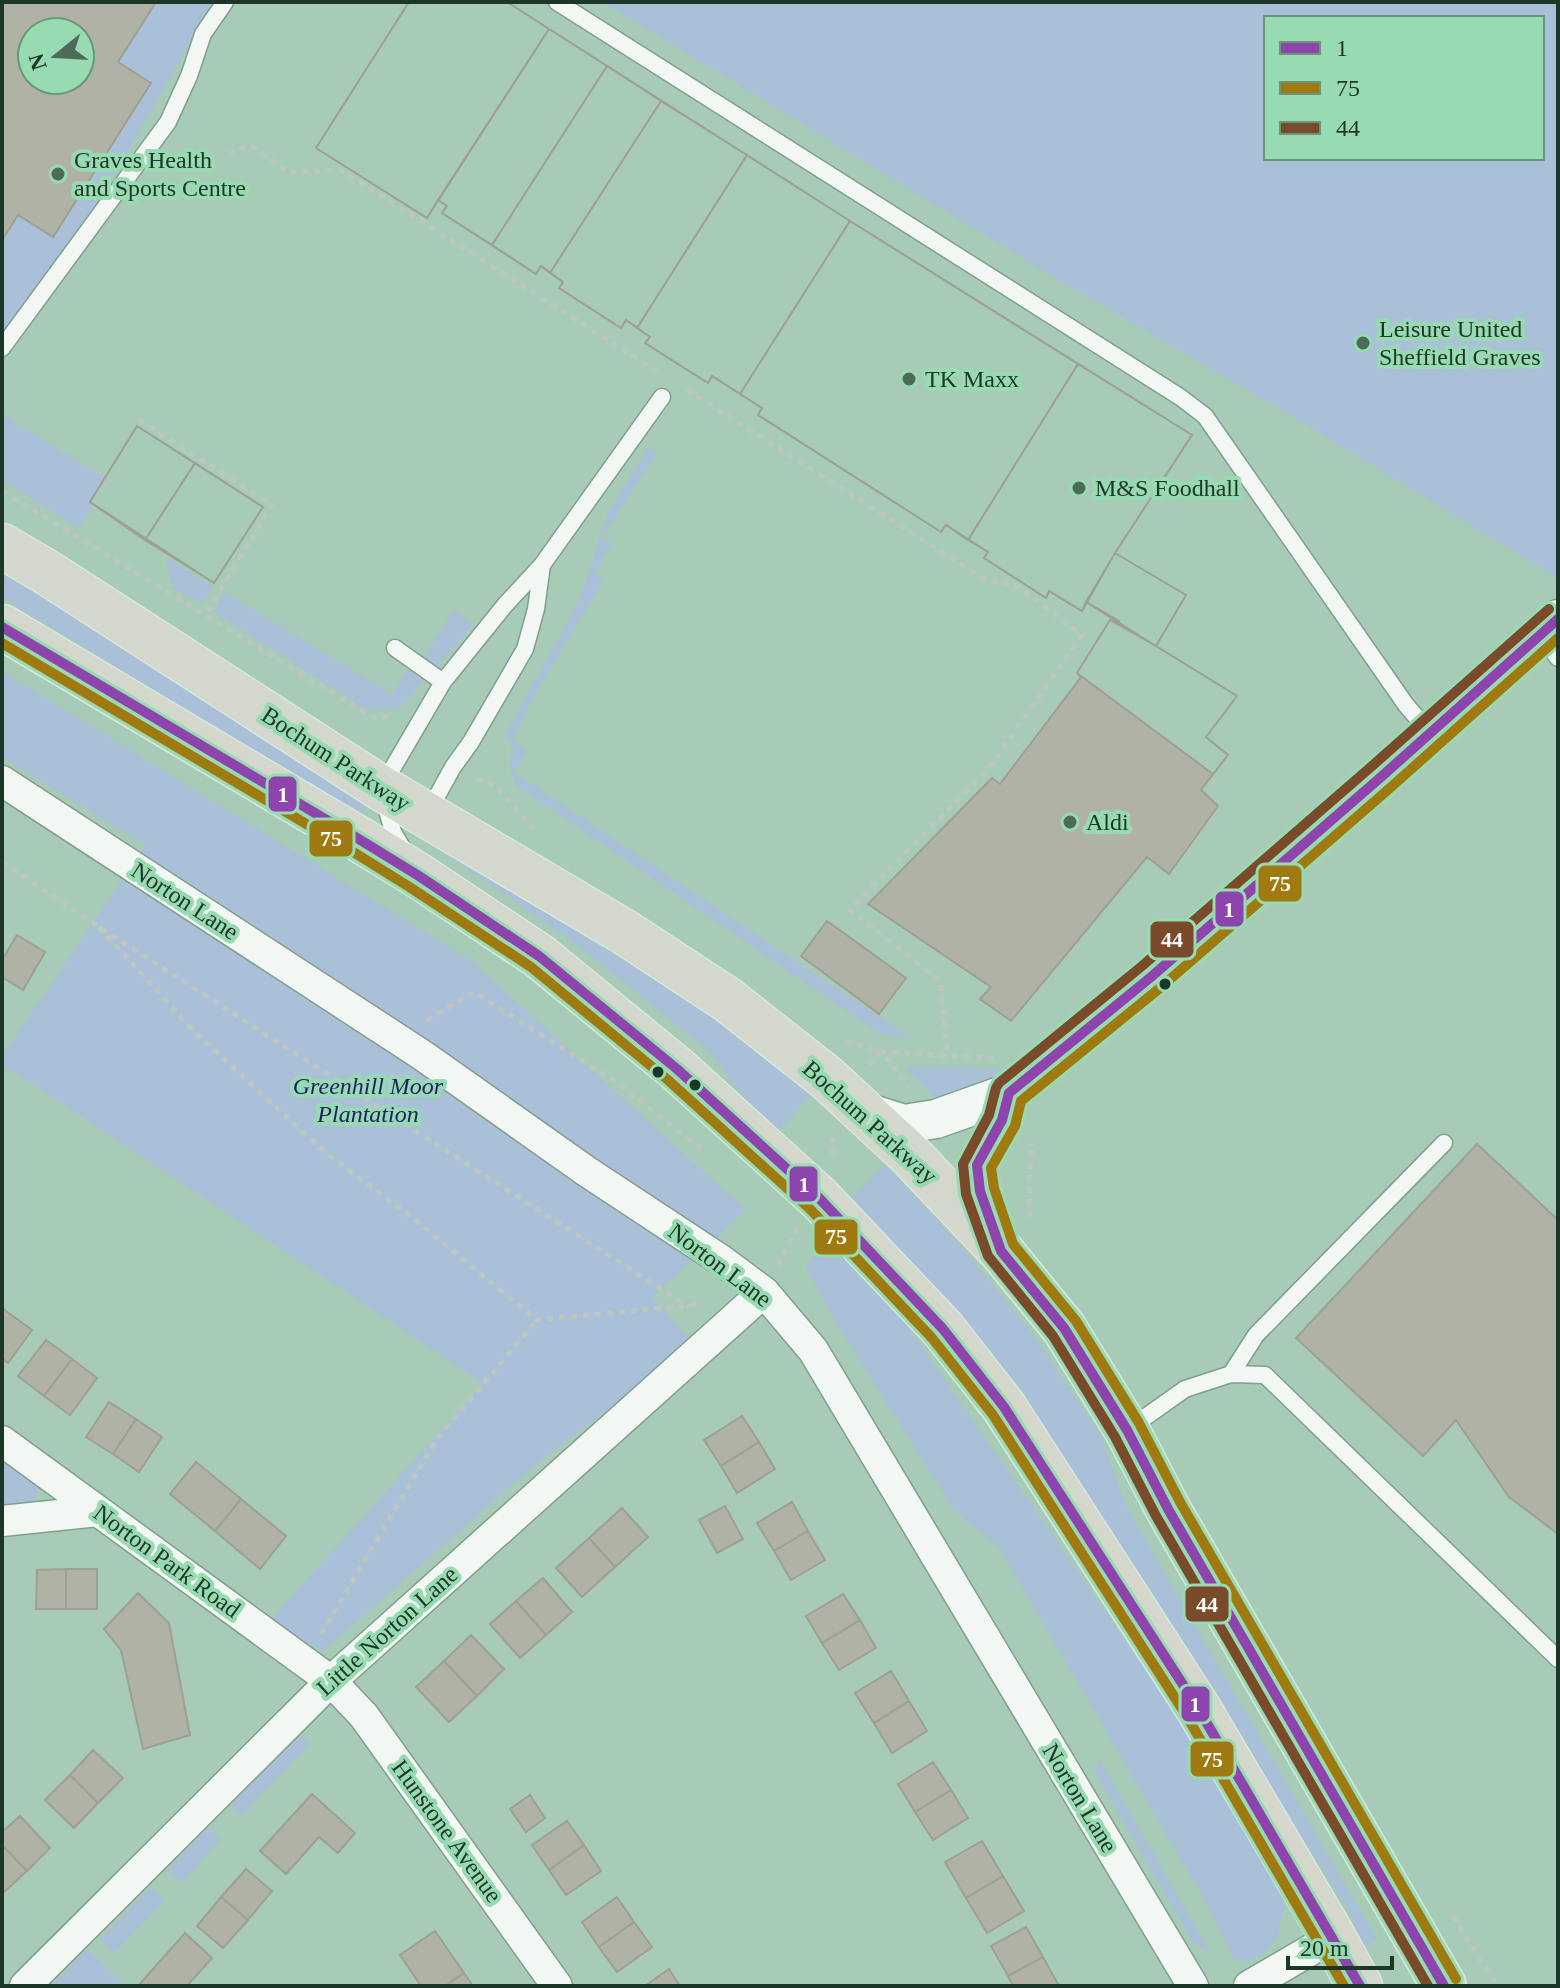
<svg xmlns="http://www.w3.org/2000/svg" width="1560" height="1988" viewBox="0 0 1560 1988" font-family="Georgia,serif">
	<rect width="100%" height="100%" fill="#a7cbb6"/>
	<path fill="#aabfd8" fill-rule="evenodd" d="M2 2H214L60 268 2 360ZM32 32H80V80H32Z
		M603 2H1558V578L1275 406 1060 281ZM1266 18H1542V158H1266Z
		M2 414 105 478 90 502 94 505 79 528 2 480Z
		M648 448 657 453 602 537 612 543 594 572 604 580 532 699 513 740 527 751 514 772 911 1038 882 1035 517 786 509 768 512 742 505 735 581 597 608 512Z
		M165 556 213 586 202 604 172 588Z
		M2 570 371 803 362 812H353L2 597Z
		M224 592 392 694 408 670 414 674 454 609 473 625 405 703 393 710 380 708H364L214 612Z
		M2 671 470 960 746 1210 652 1297 693 1343 528 1471 323 1651 269 1622 483 1383 2 1064V1056L146 845 2 757Z
		M424 829 738 1032 811 1095 778 1132 750 1106 708 1050 568 938 417 835Z
		M909 1067 1000 1069 1005 1072 970 1092 937 1100 906 1068Z
		M886 1164 964 1250 1032 1334 1100 1434 1127 1508 1377 1939 1361 1949 1353 1918 1347 1908 1097 1517 847 1202Z
		M827 1241 909 1328 1176 1714 1280 1886 1284 1908 1277 1939 1261 1955 1247 1962 1235 1961 1205 1901 1000 1549 954 1510 833 1318 805 1265Z
		M2 1455 38 1481 36 1503 2 1507Z
		M299 1735 309 1744 242 1815 231 1805Z
		M1100 1760 1211 1954 1193 1942 1096 1775V1766Z
		M208 1827 221 1839 182 1882 168 1870Z
		M151 1887 164 1901 114 1953 100 1940Z
		M87 1949 126 1986H51Z"/>
	<path fill="#afb2a5" stroke="#9da193" stroke-width="2" fill-rule="evenodd" d="M2 2H156L118 62 151 83 53 237 18 215 2 240ZM32 32H80V80H32Z
		M409 2H507L850 221 1192 435 1115 553 1186 595 1156 646 1237 696 1206 737 1228 755 1201 790 1218 806 1169 874 1147 857 1011 1021 980 999 991 987 868 904 992 778 1000 784 1081 677 1077 673 1110 620 1118 623 1119 621 1086 602 1082 611 1049 591 1046 598 984 558 988 552 946 525 941 532 758 415 762 408 712 376 708 383 645 343 650 337 626 320 621 328 559 288 563 282 541 266 536 274 442 213 447 206 438 200 427 218 316 148Z
		M409 2H507L549 29 427 218 316 148Z
		M549 29 607 66 492 245 442 213 447 206 438 200Z
		M607 66 661 101 550 273 541 266 536 274 492 245Z
		M661 101 747 155 637 328 626 320 621 328 559 288 563 282 550 273Z
		M747 155 850 221 740 394 712 376 708 383 645 343 650 337 637 328Z
		M850 221 1078 364 968 540 946 525 941 532 758 415 762 408 740 394Z
		M1078 364 1192 435 1115 553 1082 611 1049 591 1046 598 984 558 988 552 968 540Z
		M137 426 263 507 214 583 90 502Z
		M137 426 195 463 145 540 90 502Z
		M195 463 263 507 214 583 145 540Z
		M1115 553 1186 595 1156 646 1086 602Z
		M1110 620 1156 646 1237 696 1206 737 1228 755 1213 774 1077 673Z
		M827 921 906 978 879 1014 801 956Z
		M17 935 45 952 23 990 2 977V960Z
		M1477 1144 1558 1220V1534L1509 1497 1456 1420 1423 1456 1296 1338Z
		M2 1308 32 1330 8 1363 2 1358Z
		M46 1340 72 1359 44 1396 18 1376Z
		M72 1359 97 1378 70 1415 44 1396Z
		M109 1402 136 1419 113 1454 86 1437Z
		M742 1416 759 1442 721 1466 704 1440Z
		M136 1419 162 1437 139 1472 113 1454Z
		M759 1442 775 1469 737 1493 721 1466Z
		M196 1462 241 1499 215 1531 170 1494Z
		M241 1499 286 1536 260 1569 215 1531Z
		M792 1502 808 1531 774 1551 757 1523Z
		M725 1506 743 1539 717 1553 699 1520Z
		M622 1508 648 1537 615 1567 589 1538Z
		M808 1531 825 1560 791 1580 774 1551Z
		M589 1538 615 1567 582 1597 556 1568Z
		M66 1569V1609H36L37 1570Z
		M66 1569H97V1609H66Z
		M543 1578 572 1612 546 1635 516 1601Z
		M138 1593 169 1623 190 1735 143 1749 121 1650 104 1629Z
		M843 1594 860 1620 822 1643 806 1616Z
		M516 1601 546 1635 520 1658 490 1624Z
		M860 1620 876 1648 839 1670 822 1643Z
		M471 1635 504 1669 477 1696 444 1661Z
		M444 1661 477 1696 449 1722 416 1687Z
		M891 1671 909 1701 874 1723 855 1693Z
		M909 1701 927 1731 892 1753 874 1723Z
		M93 1750 123 1778 98 1803 70 1775Z
		M933 1762 951 1790 915 1812 898 1784Z
		M70 1775 98 1803 74 1828 45 1800Z
		M951 1790 968 1818 933 1840 915 1812Z
		M312 1794 355 1833 338 1853 319 1837 286 1874 260 1851Z
		M530 1795 545 1818 526 1832 510 1809Z
		M20 1816 50 1848 27 1871 2 1845V1832Z
		M567 1821 584 1845 549 1870 532 1845Z
		M982 1841 1003 1876 966 1898 945 1862Z
		M2 1845 27 1871 3 1893 2 1892Z
		M584 1845 601 1871 566 1895 549 1870Z
		M246 1869 272 1891 248 1920 221 1897Z
		M1003 1876 1024 1911 987 1933 966 1898Z
		M221 1897 248 1920 223 1948 197 1926Z
		M617 1897 634 1922 599 1947 582 1922Z
		M634 1922 652 1947 617 1972 599 1947Z
		M1026 1927 1043 1957 1008 1976 991 1946Z
		M435 1931 464 1973 445 1986H421L400 1955Z
		M185 1933 212 1958 187 1986H138Z
		M1043 1957 1059 1986H1013L1008 1976Z
		M669 1969 680 1986H645Z
		M464 1973 473 1986H445Z"/>
	<g fill="none" stroke-linecap="round" stroke-linejoin="round">
		<g stroke="#829e8e" stroke-width="19">
			<path id="service" d="M557 2 1180 397 1205 416 1406 705 1430 733
				M2 348 168 122 189 76 203 34 225 2
				M1540 635 1558 658
				M395 648 443 682
				M427 814 453 767 471 742 525 649 536 609 542 565
				M406 854 393 832 381 788 443 682 505 605 542 565 662 397
				M1231 1374 1256 1335 1444 1143
				M1130 1428 1185 1389 1231 1374 1265 1375 1558 1659"/>
		</g>
		<g stroke="#829e8e" stroke-width="33">
			<path id="minor" d="M2 781 422 1055 586 1171 721 1260 764 1292 813 1350 1193 1986
				M2 1441 331 1681 364 1716 557 1986
				M2 1521 98 1511
				M25 1986 331 1681 764 1292
				M1249 1986 1333 1937"/>
		</g>
		<g stroke="#829e8e" stroke-width="41">
			<path id="tertiary" d="M866 1112 904 1124 936 1119 1009 1093 1151 977 1381 777 1558 619
				M1000 1247 980 1191 977 1165 1002 1120 1009 1093"/>
		</g>
		<g stroke="#d7e8de" stroke-width="47">
			<path id="trunk" d="M2 546 48 573 381 788 626 933 728 1000 827 1078 908 1153 1001 1251 1064 1328 1127 1430 1168 1509 1444 1986
				M2 627 362 841 419 876 539 956 677 1069 819 1198 943 1329 1004 1407 1198 1708 1333 1937 1360 1986"/>
		</g>
		<path stroke="#bdc7c1" stroke-width="5" stroke-dasharray="6 6" stroke-linecap="butt" d="M229 154 251 145 288 172 341 170 658 372
			M687 390 989 582 1013 583 1082 635 989 768 850 910 940 981 948 1055
			M139 420 272 505 205 616
			M2 491 372 717 383 718 395 715
			M477 778 497 787 536 832
			M2 862 99 927 689 1307
			M99 927 193 1030 321 1149 415 1220 537 1320 702 1304
			M427 1020 474 992 616 1082 703 1150
			M846 1041 881 1052 994 1058
			M869 1065 881 1052 909 1087
			M832 1137 833 1159
			M1030 1217 1029 1182 1032 1143
			M778 1265 797 1228
			M321 1634 437 1439 537 1320
			M1453 1916 1490 1975 1502 1986"/>
		<use href="#service" stroke="#f2f7f4" stroke-width="16"/>
		<use href="#minor" stroke="#f2f7f4" stroke-width="30"/>
		<use href="#tertiary" stroke="#f2f7f4" stroke-width="38"/>
		<use href="#trunk" stroke="#d4d7cb" stroke-width="44"/>
		<g stroke="#98dab2" stroke-width="16">
			<path id="bus-1" d="M2 627 362 841 419 876 539 956 677 1069 819 1198 943 1329 1004 1407 1198 1708 1360 1986
				M1444 1986 1168 1509 1127 1430 1064 1328 1001 1251 980 1191 977 1165 1002 1120 1009 1093 1151 977 1381 777 1558 619"/>
		</g>
		<g stroke="#98dab2" stroke-width="16">
			<path id="bus-2" d="M2 643 355 853 411 888 531 967 668 1080 809 1208 932 1338 993 1415 1186 1715 1344 1986
				M1456 1979 1180 1502 1139 1423 1076 1321 1013 1244 994 1188 991 1168 1015 1126 1021 1101 1160 988 1390 788 1558 638"/>
		</g>
		<g stroke="#98dab2" stroke-width="16">
			<path id="bus-3" d="M1428 1986 1156 1516 1115 1437 1053 1336 988 1256 966 1194 963 1164 989 1115 996 1088 999 1083 1142 966 1372 766 1549 609"/>
		</g>
		<use href="#bus-1" stroke="#8e44ad" stroke-width="10"/>
		<use href="#bus-2" stroke="#9f7a10" stroke-width="10"/>
		<use href="#bus-3" stroke="#7a4b2a" stroke-width="10"/>
	</g>
	<g fill="#4d6b59" stroke="#98dab2" stroke-width="3">
		<circle cx="58" cy="174" r="8"/>
		<circle cx="1363" cy="343" r="8"/>
		<circle cx="909" cy="379" r="8"/>
		<circle cx="1079" cy="488" r="8"/>
		<circle cx="1070" cy="822" r="8"/>
	</g>
	<g fill="#1c3727" stroke="#98dab2" stroke-width="3">
		<circle cx="1165" cy="984" r="7"/>
		<circle cx="658" cy="1072" r="7"/>
		<circle cx="695" cy="1085" r="7"/>
	</g>
	<g text-anchor="middle" dominant-baseline="central" stroke-width="8" stroke-linejoin="round" paint-order="stroke">
		<g font-size="24" fill="#1c3727" stroke="#98dab2" text-anchor="start">
			<text x="74" y="160">Graves Health<tspan x="74" dy="28">and Sports Centre</tspan></text>
			<text x="1379" y="329">Leisure United<tspan x="1379" dy="28">Sheffield Graves</tspan></text>
			<text x="925" y="379">TK Maxx</text>
			<text x="1095" y="488">M&amp;S Foodhall</text>
			<text x="1086" y="822">Aldi</text>
		</g>
		<g font-size="24" fill="#1c3727" stroke="#98dab2">
			<text transform="translate(336 759) rotate(33)">Bochum Parkway</text>
			<text transform="translate(185 901) rotate(33)">Norton Lane</text>
			<text transform="translate(870 1122) rotate(42)">Bochum Parkway</text>
			<text transform="translate(720 1265) rotate(37)">Norton Lane</text>
			<text transform="translate(167 1561) rotate(36)">Norton Park Road</text>
			<text transform="translate(387 1631) rotate(-42)">Little Norton Lane</text>
			<text transform="translate(1080 1798) rotate(59)">Norton Lane</text>
			<text transform="translate(447 1831) rotate(54)">Hunstone Avenue</text>
		</g>
		<g font-size="24" font-style="italic" fill="#222167" stroke="#98dab2">
			<text x="368" y="1086">Greenhill Moor<tspan x="368" dy="28">Plantation</tspan></text>
		</g>
	</g>
	<g stroke="#98dab2" stroke-width="3">
		<rect x="267" y="775" width="31" height="38" rx="8" fill="#8e44ad"/>
		<rect x="308" y="819" width="46" height="39" rx="8" fill="#9f7a10"/>
		<rect x="1257" y="864" width="46" height="39" rx="8" fill="#9f7a10"/>
		<rect x="1214" y="890" width="31" height="38" rx="8" fill="#8e44ad"/>
		<rect x="1149" y="920" width="46" height="39" rx="8" fill="#7a4b2a"/>
		<rect x="788" y="1165" width="31" height="38" rx="8" fill="#8e44ad"/>
		<rect x="813" y="1218" width="46" height="38" rx="8" fill="#9f7a10"/>
		<rect x="1184" y="1585" width="46" height="38" rx="8" fill="#7a4b2a"/>
		<rect x="1180" y="1685" width="31" height="38" rx="8" fill="#8e44ad"/>
		<rect x="1189" y="1740" width="46" height="38" rx="8" fill="#9f7a10"/>
	</g>
	<g font-size="22" text-anchor="middle" font-weight="bold" fill="#fff">
		<text x="283" y="802">1</text>
		<text x="331" y="846">75</text>
		<text x="1280" y="891">75</text>
		<text x="1229" y="917">1</text>
		<text x="1172" y="947">44</text>
		<text x="804" y="1192">1</text>
		<text x="836" y="1244">75</text>
		<text x="1207" y="1612">44</text>
		<text x="1195" y="1712">1</text>
		<text x="1212" y="1767">75</text>
	</g>
	<rect width="1560" height="1988" fill="none" stroke="#1c3727" stroke-width="8"/>
	<rect x="1264" y="16" width="280" height="144" fill="#98dab2" stroke="#66997a" stroke-width="2"/>
	<rect x="1280" y="42" width="40" height="12" fill="#8e44ad" stroke="#66997a" stroke-width="2"/>
	<text x="1336" y="56" font-size="24" fill="#1c3727">1</text>
	<rect x="1280" y="82" width="40" height="12" fill="#9f7a10" stroke="#66997a" stroke-width="2"/>
	<text x="1336" y="96" font-size="24" fill="#1c3727">75</text>
	<rect x="1280" y="122" width="40" height="12" fill="#7a4b2a" stroke="#66997a" stroke-width="2"/>
	<text x="1336" y="136" font-size="24" fill="#1c3727">44</text>
	<g transform="translate(56 56) rotate(252)"><circle r="38" fill="#98dab2" stroke="#66997a" stroke-width="2"/>
	<path d="M0-6L14 30L0 20L-14 30Z" fill="#4d6b59"/>
	<text y="-12" font-size="22" font-weight="bold" text-anchor="middle" fill="#1c3727">N</text>
	</g>
	<path d="M1288 1956v12h104v-12" fill="none" stroke="#1c3727" stroke-width="4"/>
	<text x="1300" y="1956" font-size="24" fill="#1c3727" stroke="#98dab2" stroke-width="6" paint-order="stroke">20 m</text>
</svg>
